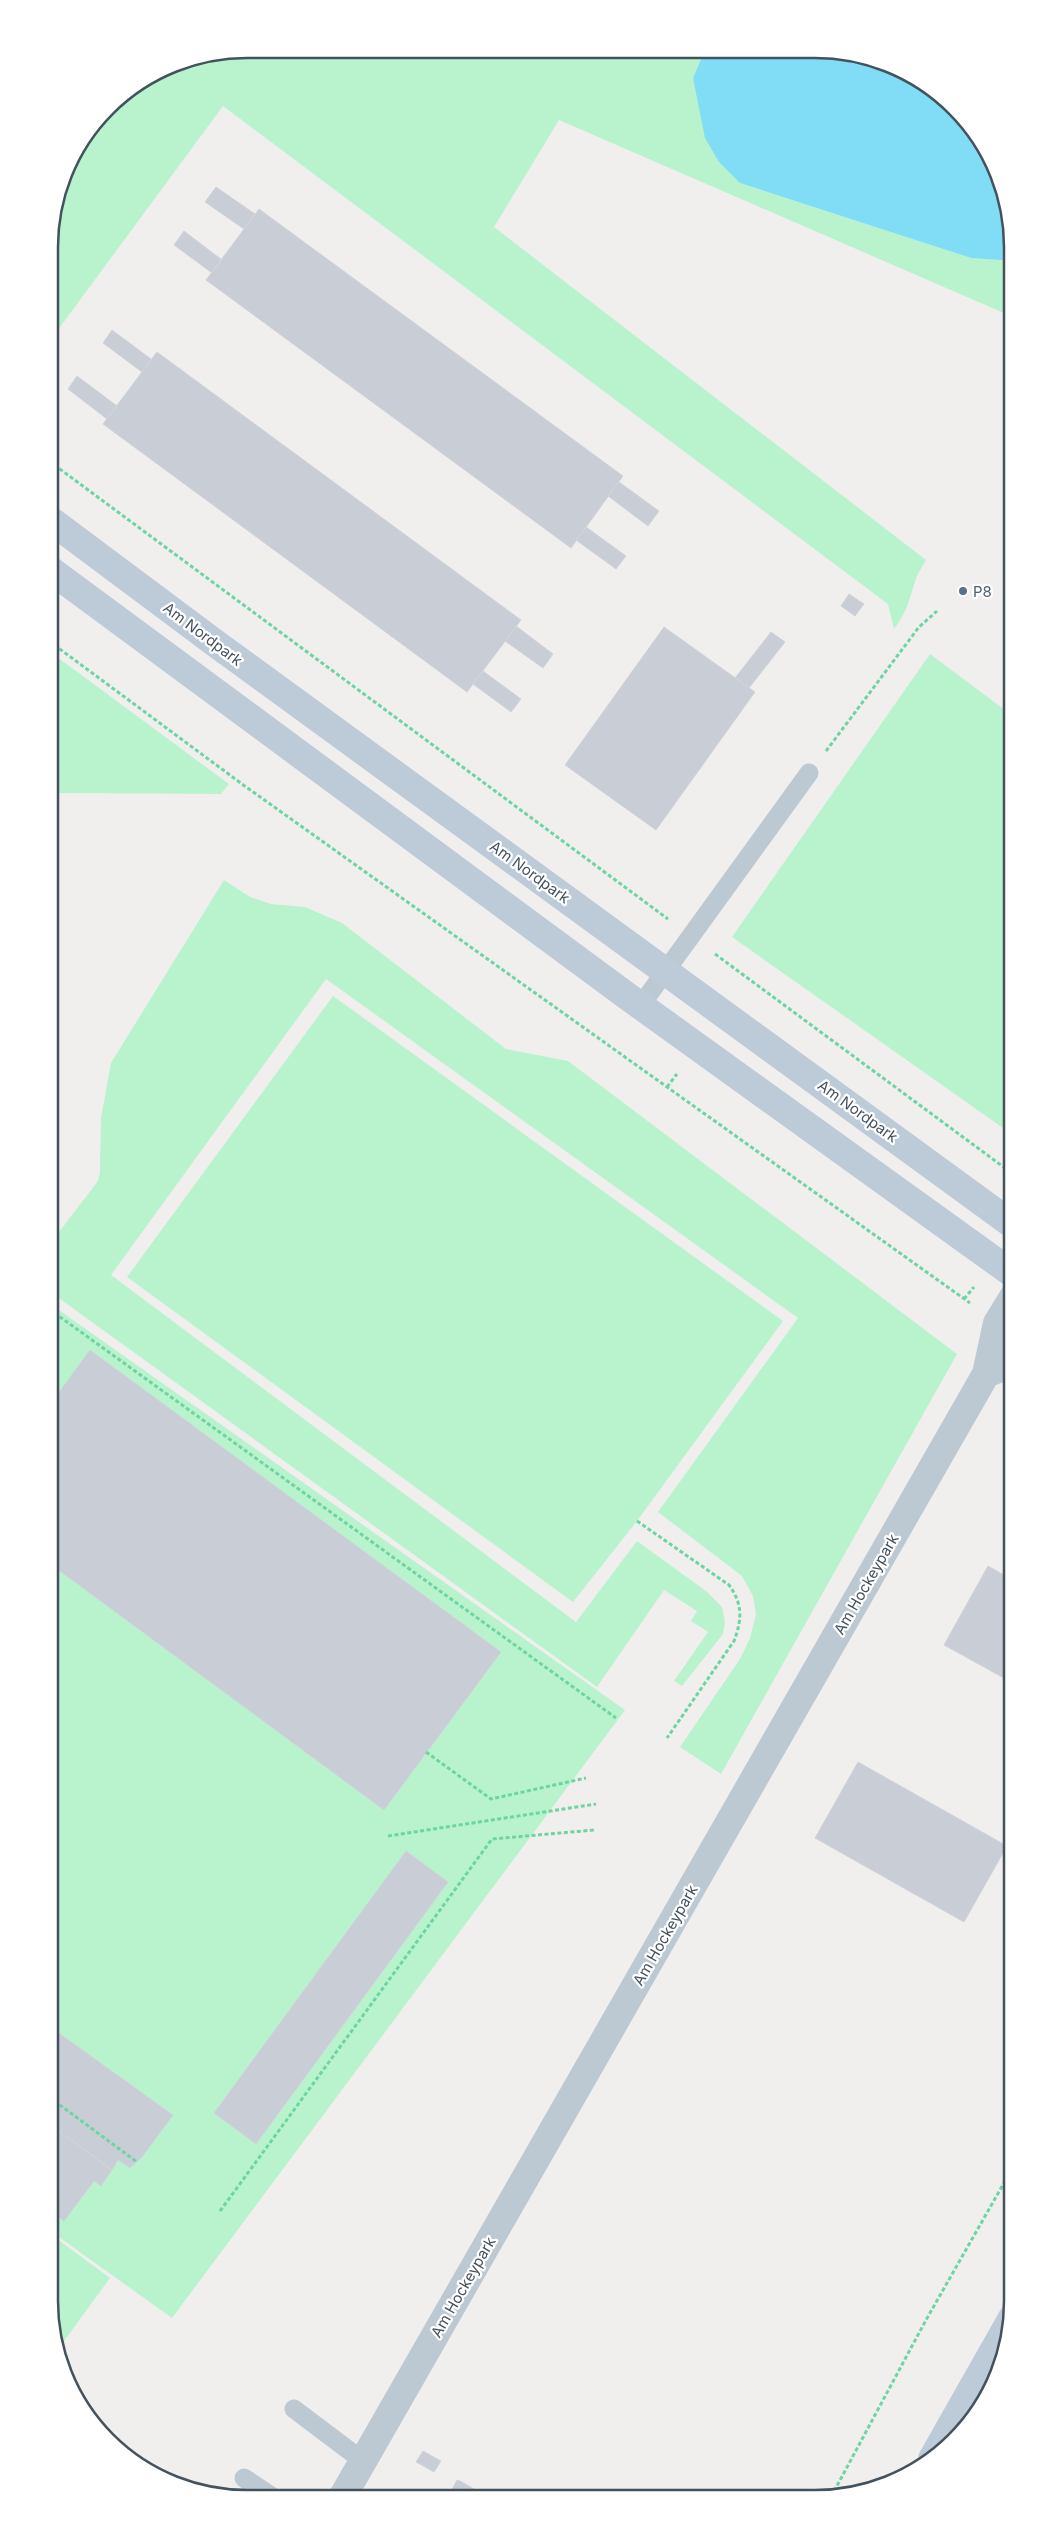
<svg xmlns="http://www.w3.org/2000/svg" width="1062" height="2548" viewBox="0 0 1062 2548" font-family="Inter,sans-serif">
	<rect width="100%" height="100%" fill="#f1eeee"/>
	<path fill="#b8f3ce" d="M247 49 704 52 693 78 740 183 971 258 1013 261V317L559 120 494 227 926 560C922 567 917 574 915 582 909 600 906 614 894 629L888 604 223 106 49 342V234L69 159 116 98 171 64Z
		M49 651 229 784 221 794 49 793Z
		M930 654 1013 716V1135L732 937Z
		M224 880 250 897 271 904 305 907 342 923 506 1049 568 1061 957 1354 721 1774 680 1747 740 1659 750 1638 756 1614 753 1596 742 1576 658 1512 798 1318 326 979 111 1275 576 1622 637 1541 706 1591 722 1607 725 1622 723 1634 682 1686 674 1681 708 1632 691 1621 697 1611 664 1590 597 1687 49 1291V1245L98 1181 100 1172 101 1118 111 1063Z
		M333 996 783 1321 637 1521 573 1602 127 1277Z
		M49 1303 625 1710 172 2318 49 2230Z
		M49 2233 110 2278 56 2352 49 2301Z"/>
	<path fill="#80ddf5" d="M704 52C739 52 774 52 810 52 824 52 841 50 855 53 955 77 1013 160 1013 261L971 258 740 183 719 162 705 138 693 78Z"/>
	<path fill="#c9cdd5" stroke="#d1d4db" d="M216 187 255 214 244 229 205 202Z
		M259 209 623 476 571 548 206 280Z
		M184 231 222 260 212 273 174 245Z
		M112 330 151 359 142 372 103 343Z
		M157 352 521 620 467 692 103 424Z
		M77 376 117 406 107 419 68 389Z
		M619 482 659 511 648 526 608 496Z
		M586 527 626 556 616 569 576 540Z
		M849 594 864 604 855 616 841 606Z
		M516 626 553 654 543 668 505 641Z
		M664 627 755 692 656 830 565 765Z
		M771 632 785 642 749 688 735 678Z
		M483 671 521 699 511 712 473 684Z
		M90 1350 501 1652 384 1810 49 1563V1406Z
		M988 1566 1013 1580V1683L944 1645Z
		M858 1762 1007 1846 964 1922 815 1838Z
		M406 1851 448 1882 256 2144 214 2113Z
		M49 2026 173 2115 142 2157 130 2168 118 2160 112 2170 49 2124Z
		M49 2124 112 2170 101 2186 94 2181 64 2221 49 2210Z
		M423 2451 441 2461 434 2472 416 2462Z
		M457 2480 460 2481 488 2497H448Z"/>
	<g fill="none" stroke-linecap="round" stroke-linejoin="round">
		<path stroke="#6cd5a1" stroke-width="3" stroke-dasharray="4 2.5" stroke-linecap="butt" d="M49 461 668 919
			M49 641 242 784 970 1303
			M826 751 919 627 937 611
			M715 954 1013 1174
			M667 1087 677 1074
			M964 1299 974 1287
			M49 1309 616 1718
			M637 1521 729 1585C743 1604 742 1620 734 1641L667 1738
			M426 1752 491 1799 586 1778
			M388 1836 596 1804
			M49 2097 137 2162
			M220 2211 492 1839 594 1830
			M831 2497 926 2320 1013 2167"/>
		<path stroke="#bdc9d2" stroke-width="19" d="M641 1005 809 773
			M294 2409 363 2461
			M244 2478 271 2496"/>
		<path stroke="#bdc9d2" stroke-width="28" d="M986 1374 1013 1363
			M343 2496 986 1374 997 1323 1013 1297"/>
		<path stroke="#bdcad7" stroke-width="28" d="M49 519 215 643 1013 1225
			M49 569 627 996 1013 1274
			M932 2459 1012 2318"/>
	</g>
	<circle fill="#5c6f8a" stroke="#fff" stroke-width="2" cx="963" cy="591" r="5"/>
	<g text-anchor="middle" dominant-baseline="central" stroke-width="4.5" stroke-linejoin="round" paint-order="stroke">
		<g font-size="15" fill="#4e5e75" stroke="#fff" text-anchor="start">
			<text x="973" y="591">P8</text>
		</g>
		<g font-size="15" fill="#44525e" stroke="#fff">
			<text transform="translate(203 634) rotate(37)">Am Nordpark</text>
			<text transform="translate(530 872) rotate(36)">Am Nordpark</text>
			<text transform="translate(858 1111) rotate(36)">Am Nordpark</text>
			<text transform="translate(866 1584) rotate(-60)">Am Hockeypark</text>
			<text transform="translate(665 1935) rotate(-60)">Am Hockeypark</text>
			<text transform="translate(463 2287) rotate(-60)">Am Hockeypark</text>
		</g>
	</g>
	<path d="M0 0H1062V2548H0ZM247 58H815A189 189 0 0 1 1004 247V2301A189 189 0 0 1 815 2490H247A189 189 0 0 1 58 2301V247A189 189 0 0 1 247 58Z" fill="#fff" fill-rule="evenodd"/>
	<path fill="none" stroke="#44525e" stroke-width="2.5" d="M247 58H815A189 189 0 0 1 1004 247V2301A189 189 0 0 1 815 2490H247A189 189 0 0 1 58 2301V247A189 189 0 0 1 247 58Z"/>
</svg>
